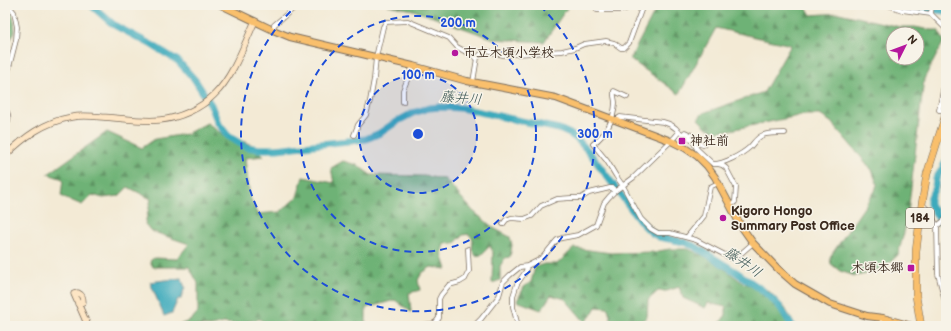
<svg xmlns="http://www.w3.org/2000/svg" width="951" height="331" viewBox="0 0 951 331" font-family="'Balsamiq Sans','Klee One',sans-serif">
	<defs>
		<pattern id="forest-firs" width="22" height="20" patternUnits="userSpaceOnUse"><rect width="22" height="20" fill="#6eb276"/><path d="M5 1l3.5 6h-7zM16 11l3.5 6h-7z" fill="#5c9160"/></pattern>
	</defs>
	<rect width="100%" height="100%" fill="#f7f3e8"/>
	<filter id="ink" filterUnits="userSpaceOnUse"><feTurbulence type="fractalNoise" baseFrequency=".025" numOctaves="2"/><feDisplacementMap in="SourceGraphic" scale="8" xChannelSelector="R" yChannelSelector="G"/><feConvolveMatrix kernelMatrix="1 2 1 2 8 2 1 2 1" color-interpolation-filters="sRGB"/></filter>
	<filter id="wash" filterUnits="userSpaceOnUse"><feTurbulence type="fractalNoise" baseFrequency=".012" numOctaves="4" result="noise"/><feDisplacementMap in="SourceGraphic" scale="16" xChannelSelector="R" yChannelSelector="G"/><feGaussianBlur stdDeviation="0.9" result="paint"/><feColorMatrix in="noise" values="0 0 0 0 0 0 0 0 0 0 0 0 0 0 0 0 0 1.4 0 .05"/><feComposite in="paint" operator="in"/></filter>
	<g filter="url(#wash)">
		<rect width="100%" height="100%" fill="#f3ead5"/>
		<path fill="url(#forest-firs)" stroke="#546e4a" fill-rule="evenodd" d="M388 5H569L544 42 494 39 413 10Z
			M658 5H805L811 15 839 13 900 27H915L930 30H938L944 41 924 79 907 221 898 255 887 265 871 273 855 276 840 271 831 264 830 257 875 191 877 184 872 170 831 122 820 115H803L730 130 716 131 707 128 698 119 703 113 764 92 791 45 716 28 679 94 630 59ZM893 34H917V58H893Z
			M5 9 12 13 14 21 15 31 11 39 5 42Z
			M207 123 230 140 246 142 256 147 264 156 245 158 250 197 257 214 280 212 297 197 303 177 334 183 331 168 343 161 357 165 371 175 424 176 445 179 473 211 495 229 510 237 512 245 510 257 505 258 500 266V280L492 283 493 252 490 246 481 255 476 256 472 250 473 239 469 234 463 235 455 243 445 244 442 254 447 269 431 267 422 273 418 280 420 290 409 293 411 312 395 300 366 308V322L359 326H292V322L270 325 259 319 245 322 247 326H237V324L223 323 212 326H177L191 320 198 312V283L189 267H153L150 261 154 258 177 259 189 244 151 231 145 224 151 199 128 187 119 196 103 198 92 195 82 205 61 196 63 179 48 174 107 132 142 148 155 139 186 134Z
			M574 248 611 253 653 252 670 249H688L704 256 722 267 743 283 768 290 785 308 795 326H721L719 324 726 315V307L708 303 705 308 683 298 679 287 667 291H658L648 300 647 317 638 323 611 320 608 308 596 307 590 317 585 322 565 299 551 295 541 310 517 301 524 287 531 282 535 267 544 264H557Z"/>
		<path fill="#3daabc" stroke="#3c6a6d" d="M181 278 185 287 181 299H178L172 313 164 316 150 282Z"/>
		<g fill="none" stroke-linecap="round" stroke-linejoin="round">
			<path stroke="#3daabc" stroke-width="7" d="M91 5 114 25 152 45 178 61 195 80 211 105 218 123 228 136 246 147 259 149H277L366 139 380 133 396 122 413 113 429 108 441 107 461 108 559 129 570 134 578 140 589 152 641 222 652 233 659 237 684 242 696 247 736 272 762 290 771 298 780 307 792 326
				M898 5 902 7 946 11
				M946 162 936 179 935 187 930 199V204L946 231"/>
		</g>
	</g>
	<g filter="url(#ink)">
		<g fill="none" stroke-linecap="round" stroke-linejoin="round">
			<g stroke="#7b6d5e" stroke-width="5.5">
				<path id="street" d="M888 5 902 10 931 14
					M932 5 931 14 946 29
					M935 5H941
					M597 10H623L636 5
					M273 30 274 25 294 8
					M477 58 482 53 487 51 503 55 562 51 575 48 584 44 606 41 614 43 621 48H624L629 43 643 5
					M946 76 939 110 946 111
					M5 83 16 40 17 27 14 12 8 5
					M627 97 614 91C613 95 615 99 615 103 614 121 606 134 593 144L607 161 616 176 623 186 641 219 651 229 658 233H670L696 240 731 258 738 256 753 243
					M403 102V90L413 66
					M5 109C11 117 8 121 5 130
					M679 132 685 135 693 141 697 149 713 164C724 164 741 155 750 147 754 143 757 137 763 135 768 133 779 133 785 133
					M685 132 691 135 700 144 703 145
					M354 135 358 125 366 115 370 101 374 79 376 57 383 27 386 22 408 21 449 38 457 47 477 58 473 82
					M718 164 722 165 726 168 736 187 735 202 730 206
					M946 185 945 186 946 189
					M922 204 927 209 932 216 937 226 938 274 946 305
					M503 224 506 220 511 218 524 219 532 216 541 206 557 199 571 198H581L589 193 610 188H613L614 192
					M937 226 946 219
					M687 237 704 216 710 187 718 183
					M411 326 432 324 436 322 439 318V299L441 295 449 285 460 282 465 279 469 271 468 249
					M474 326 481 319 499 296 503 282 510 275 520 267 527 266 537 261 543 257 557 240 562 238 578 235 596 225 604 203 609 197 614 192 633 178 674 138 679 132C675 126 670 124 663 122L620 117 616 120
					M518 326 513 307V296L517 284 526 271 527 266
					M880 326 883 318"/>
			</g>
			<g stroke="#7b6d5e" stroke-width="7">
				<path id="secondary" d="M5 156C24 137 44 122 72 117 81 115 92 116 102 117 120 118 142 122 160 120 179 118 200 109 214 95 233 77 244 45 255 21
					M78 304 83 302C83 297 82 295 78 293L74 294 88 326"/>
			</g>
			<g stroke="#7b6d5e" stroke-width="8">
				<path id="primary" d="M221 5 273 30 290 37 413 66 467 81 556 98 671 141 685 148 697 156 707 166 715 177 741 226 753 243 779 270 795 284 830 304 867 316 883 318 912 326"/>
			</g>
			<g stroke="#7b6d5e" stroke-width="8">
				<path id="highway" d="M921 326 916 296V251L922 204 927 174 946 114"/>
			</g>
			<use href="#street" stroke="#fff" stroke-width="4"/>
			<use href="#secondary" stroke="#fde5c4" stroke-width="5.5"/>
			<use href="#primary" stroke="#f9bf6c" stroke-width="6"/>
			<use href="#highway" stroke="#f9bf6c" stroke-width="7"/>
		</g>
	</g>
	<circle cx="418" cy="134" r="59" fill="#1d4ed8" fill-opacity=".12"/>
	<g fill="none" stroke="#1d4ed8" stroke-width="2" stroke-dasharray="7 5">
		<circle cx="418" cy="134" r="59"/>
		<circle cx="418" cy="134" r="118"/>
		<path d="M540 6A177 177 0 1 1 296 6"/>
	</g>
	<g fill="#b5179e" stroke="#f7f3e8" stroke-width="1.5">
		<circle cx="455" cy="53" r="4"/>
		<rect x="678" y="137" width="8" height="8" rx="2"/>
		<circle cx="723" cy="218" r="4"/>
		<rect x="907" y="264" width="8" height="8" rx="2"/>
	</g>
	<g text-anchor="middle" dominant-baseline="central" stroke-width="3" stroke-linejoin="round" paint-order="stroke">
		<rect fill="#f7f3e8" stroke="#73665b" stroke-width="1" x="906" y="208" width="28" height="20" rx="3"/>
		<g font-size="12" font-weight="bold" fill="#3b2a1e">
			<text x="920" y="218">184</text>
		</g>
		<g font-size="13" font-weight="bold" fill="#3b2a1e" stroke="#f7f3e8" text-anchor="start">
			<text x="463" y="53">市立木頃小学校</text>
			<text x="690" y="141">神社前</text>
			<text x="731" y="211">Kigoro Hongo<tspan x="731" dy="15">Summary Post Office</tspan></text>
			<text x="903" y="268" text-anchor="end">木頃本郷</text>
		</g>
		<g font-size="14" font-style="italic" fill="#3c5755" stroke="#f7f3e8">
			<text transform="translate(461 98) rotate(5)">藤井川</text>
			<text transform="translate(743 262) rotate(35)">藤井川</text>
		</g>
	</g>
	<circle cx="418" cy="134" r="6" fill="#1d4ed8" stroke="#f7f3e8" stroke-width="2"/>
	<g font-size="12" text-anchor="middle" font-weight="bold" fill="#1d4ed8" stroke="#f7f3e8" stroke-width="3" stroke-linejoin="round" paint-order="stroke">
		<text x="458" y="27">200 m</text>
		<text x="418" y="79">100 m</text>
		<text x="595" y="138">300 m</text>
	</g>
	<rect width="951" height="331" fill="none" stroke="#f7f3e8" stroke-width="20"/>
	<g transform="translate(905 46) rotate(48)"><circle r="19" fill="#f7f3e8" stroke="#aca397"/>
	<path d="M0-3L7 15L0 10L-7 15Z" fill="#b5179e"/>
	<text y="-6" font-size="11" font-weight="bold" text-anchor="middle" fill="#3b2a1e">N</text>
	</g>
</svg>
